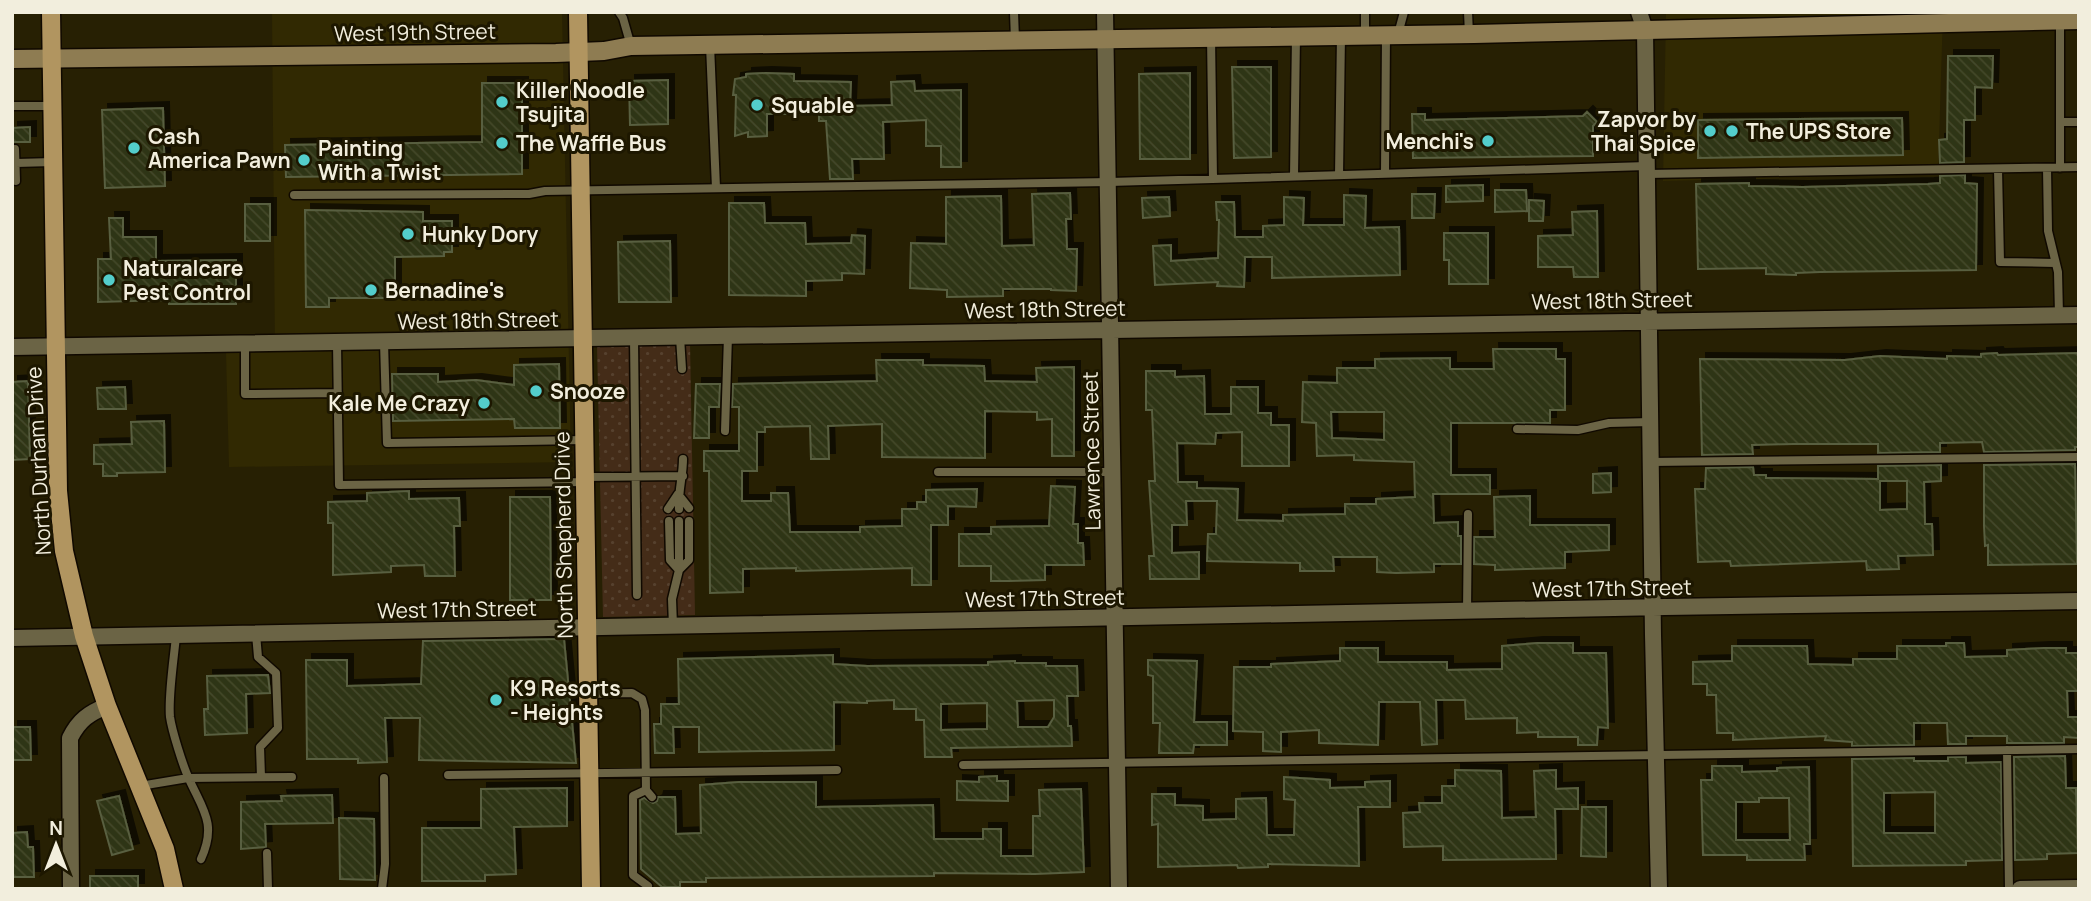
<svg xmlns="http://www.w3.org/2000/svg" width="2091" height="901" viewBox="0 0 2091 901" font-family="Manrope,sans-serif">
	<defs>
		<pattern id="grass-dots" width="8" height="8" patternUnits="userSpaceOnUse" patternTransform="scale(1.75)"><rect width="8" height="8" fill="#442c18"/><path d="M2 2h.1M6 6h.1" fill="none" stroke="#56412e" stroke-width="1.8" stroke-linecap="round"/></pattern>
		<pattern id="building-back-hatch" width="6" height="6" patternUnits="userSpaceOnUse" patternTransform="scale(1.75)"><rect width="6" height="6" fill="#2f3415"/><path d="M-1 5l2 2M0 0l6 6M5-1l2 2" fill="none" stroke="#43482b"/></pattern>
		<filter id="shadow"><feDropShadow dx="6" dy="-6" stdDeviation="0" flood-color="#0009"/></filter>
	</defs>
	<rect width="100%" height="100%" fill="#272003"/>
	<path fill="#312902" d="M272 12H562L571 462 229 467 226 353 275 352Z
		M1666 12H1943L1938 174 1663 181Z"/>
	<path fill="url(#grass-dots)" d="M690 343 695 615 603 617 597 345Z"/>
	<path fill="url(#building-back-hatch)" stroke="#585e3f" stroke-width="2" fill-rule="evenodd" filter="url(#shadow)" d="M1948 56H1993L1992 88 1975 87V120H1964V162L1940 163 1939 140 1947 139Z
		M1232 67H1271V157L1234 158Z
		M766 73 794 74V81L851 82 850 106 892 105 891 82 914 81 915 91 961 90V167H941V146H926V120L883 122 884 159H852L853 179H830L826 121H819V114H767V136L748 137V132L735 136 736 95H733L735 79 746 77V74Z
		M1190 73V159H1140L1139 74Z
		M668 80V124L630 125 629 81Z
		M482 83H522V174L286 177 285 145 482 142Z
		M163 108 165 186 105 188 102 110Z
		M1587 112 1597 122 1593 126V156L1413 158 1412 114H1425V120L1583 116Z
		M1902 118 1903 155 1698 158V120Z
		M30 127V142H12V128Z
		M1965 175V183L1977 184 1976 270 1820 272 1796 273V275L1766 274V268L1698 269 1696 184 1749 183V186L1803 187 1928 184 1940 183V176Z
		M1483 185V201L1446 202V186Z
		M1495 190H1526L1527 211 1495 212Z
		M1070 193 1071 219H1066L1067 249H1077L1076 291 1051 290V289H1003V296L947 297V290L910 288 911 243 946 244V197L1001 196 1002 246 1034 245 1032 194Z
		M1412 194H1435L1434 218H1412Z
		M1344 195 1366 196 1365 228 1399 227 1400 275 1272 278V257H1245L1244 287 1217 286 1218 282 1155 285 1153 246 1171 245V261L1218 258 1219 220H1217L1216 202H1234L1235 237H1263V226L1284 225V197L1304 198 1303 225H1344Z
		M1169 197 1170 216 1143 218 1142 198Z
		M1529 200 1544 201 1543 221H1529Z
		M729 203H764L765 223H805L806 244 851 243 852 235 865 236 864 274 842 273V280L806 281V296L729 295Z
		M245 204H270V241H245Z
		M305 210 423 212V221H452V252H444V256L395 257V298H329V307H306Z
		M1597 211 1598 277H1574L1573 267H1538V236L1573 235 1572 212Z
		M109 218H123V237H156V261L236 260V304H169V300L98 302V259H111Z
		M1444 233H1488V284H1449V260H1444Z
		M670 241 671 302H619L618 242Z
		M1493 349H1556V359H1565V410H1550V423H1451V475H1490V494H1433L1434 523 1458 522V536H1461V564H1434V572L1396 573 1377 572V557H1333L1334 571H1300V563L1207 561 1208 534H1216L1217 501H1186L1187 525H1172V553L1199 552V579H1150L1149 556H1154L1149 481H1155L1152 410H1146V371H1175V377L1204 376 1205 414H1231V387H1258V413H1271V425H1289V466H1242V432L1216 433 1215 444 1177 443 1178 482H1197V488L1238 489 1237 520 1283 521V515L1345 514V504H1376V499L1415 497 1414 462 1354 460V455L1317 456 1316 423 1302 422 1303 382 1337 383V368H1375V359L1450 358V369H1494ZM1331 412H1384V440L1332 438Z
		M1997 353 1998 355 2079 353 2078 447H2075V450L1984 452 1982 442 1940 443V452L1878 453V444H1794L1752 445 1753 454 1702 455 1700 359 1845 360 1880 356 1947 359V356L1981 357V354Z
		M876 360H923V365L984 366 985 381 1037 382 1036 368 1074 367V456H1052V419L1037 420V412L985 411V458L882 457V424L828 426 829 459H811L810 426 765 427V432H757V471H742V501H771V493H788L790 532H860V527L902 526V509H917V502H926V490L977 489 976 507 948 506V525H931V585H912V568L796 571V568L743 569V592L710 593 709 471H704V451H739V407H732L733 384 877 381Z
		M559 364 560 428H515L514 419 393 421 392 374H438V382L476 380 514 385V365Z
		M28 381 30 459 12 460V382Z
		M696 384H720L719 407H709V438H694Z
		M125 387 126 409H98L97 388Z
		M164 421 165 472 117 473V476H103V464H94V445L132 444 131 422Z
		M2075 464 2077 564 1988 565V545L1985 546 1984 526V465Z
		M1941 465V481L1924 482 1925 524H1932L1933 555 1898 556 1899 569 1867 570 1866 561 1731 566 1730 561 1698 562 1695 489H1705L1706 468 1753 467 1754 475H1766V478L1878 479V466ZM1880 481H1907V509L1880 510Z
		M1611 473V492L1593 493V474Z
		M1051 486 1075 487 1073 524H1078V543H1083L1084 565H1045V580L1009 581H991V566H959V534H991V527L1049 526Z
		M409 491V499L459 498 460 526H454L455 576H425L424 565 391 566V572L333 575V523H328V502L367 501V493Z
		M1530 496V525H1609V550L1565 552V568L1495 570V565L1474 564V537H1495L1494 497Z
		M510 497H550L551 600H510Z
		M564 639 576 763 419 760 420 718H385L387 762 358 763V759H307L306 660H347V686L421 684 423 641Z
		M1537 643H1573V653H1606L1608 728 1598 727 1597 745H1578V737H1538V732L1517 733V718L1466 719 1465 700H1436L1437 744 1422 745 1420 702H1379L1378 745 1319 743V730L1281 732V752L1263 751V732L1233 731 1234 667H1271V664L1340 661V648H1378V662H1447V670L1502 669V646Z
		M1946 643H1964L1965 657 2007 656V650L2044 648H2066V653H2079V691H2067L2068 717H2079V738L2064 737V743H2007V736H1966V744H1948L1947 723H1914V745L1852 746V742L1825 740 1826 736 1733 740V733H1717L1716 695H1707V684H1693V662L1732 661V646H1807L1808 664 1853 665V659H1897V646H1946Z
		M833 655V664L867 666 988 665V662L1015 661V663H1046V666H1077L1078 696H1067L1068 726H1071L1072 746 951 748 952 757H925L924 720H916V709H894V700L867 701V703L834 702V750L699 752V727H673L674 753H655L654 724H661V704H679L678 659ZM1054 700V717L1048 727H1018L1017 701ZM987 703V729L941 730V704Z
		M1148 660 1197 661 1194 722H1227V745H1194L1193 753H1159L1160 723H1153V676L1148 675Z
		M268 675 270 693 246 694 247 733 205 735 204 709H208L207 676Z
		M12 727H30L31 760H12Z
		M2065 756 2066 788H2076L2078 853 2047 854V859L2015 860 2014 757Z
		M1948 757H1966V763L2001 762 2002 860 1966 861V865L1853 866 1852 759 1914 758V761H1948ZM1935 792V833H1884V793Z
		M1712 766H1742V772L1777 771V768L1809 767 1810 844H1804L1805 860H1747V855H1703L1701 780H1712ZM1759 798H1789L1790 840H1736V802H1759Z
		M1455 770 1501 771 1502 818 1536 817 1534 771 1556 770V789L1578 788V809H1555L1556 859 1443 860V846L1404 847 1403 813 1420 812 1419 803H1442V786H1455Z
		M997 776V781H1008V801L957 800V781L979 782V777Z
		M1284 777 1330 780V788L1365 787V782L1390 781V807H1358L1359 866 1268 864V867L1238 868 1237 865 1158 867V824L1152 825V794H1175V805L1203 806V820L1236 819V799L1266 798 1267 835H1294L1295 800 1284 799Z
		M739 782H816V807L933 805 934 839H983V829H1001V856H1033V816H1040L1039 790 1081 789 1084 872 1035 874 934 873V876L706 878V882H680V887H662L641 869 640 800 644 798 653 803 657 801 658 797H675L676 834 701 833 700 785Z
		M567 788V826L514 827 516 874 485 875V881H422V828H481V789Z
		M332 795 333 823 265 824 266 847 241 849V802L282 801 281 796Z
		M119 796 133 849 112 855 97 801Z
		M1582 807H1606V857L1581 856Z
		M339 818 374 819 375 880 340 879Z
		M27 832 28 847H33L34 877H12V833Z
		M90 876H138V889H90Z"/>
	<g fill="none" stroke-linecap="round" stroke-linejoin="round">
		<g stroke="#100900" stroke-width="11">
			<path id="lane" d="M619 12 623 18 631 46
				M1014 12 1015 40
				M1365 12V35
				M1468 12 1469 34
				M2060 21V168
				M1398 34 1404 12
				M1211 37 1213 179
				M710 45 716 188
				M12 106H51
				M2060 122H2079
				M15 149 16 181
				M16 163 53 162
				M2047 168 2048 231 2058 272 2059 315
				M1998 169 2000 262 2055 263
				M1385 173 1386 34
				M1647 174 2079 167
				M1339 175 1341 35
				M1294 176 1296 36
				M294 195 529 194 545 191 1110 182 1647 166
				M680 337 682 369
				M634 338 637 595
				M384 342 387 443 584 440
				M337 343 339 485 586 482
				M245 344V394L338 393
				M1517 429 1578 430 1609 423 1651 422
				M725 431 728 336
				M1651 462 2079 457
				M938 472H1113
				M585 477 683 476
				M668 509 678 494 689 508
				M679 509C678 491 683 476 683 459
				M669 521 670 560 679 570 689 560V521
				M1467 612 1468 514
				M673 626 672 599 679 570V521
				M256 634 258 657 276 673 278 728 260 747 261 777
				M176 636C174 658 168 696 170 717 172 731 183 766 189 779 203 810 217 824 201 859
				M588 694 632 693 642 699 645 710 646 790 652 797
				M2007 750 2009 889
				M963 765 2079 749
				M448 775 837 770
				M140 786 188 778 292 777
				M646 790 633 796V875L648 886
				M267 853 268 889
				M382 889 385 864 384 778"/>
		</g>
		<g stroke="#100900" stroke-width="19">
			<path id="street" d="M1105 12 1119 889
				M1639 12 1645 30 1653 635 1659 889
				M12 347 2079 315
				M12 638 1665 607 2079 601
				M71 889 70 738C79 720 89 713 107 706
				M2020 889 2079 888"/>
		</g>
		<g stroke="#100900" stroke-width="21">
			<path id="secondary" d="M12 59 556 53 604 51 631 46 1474 34 2079 20"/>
		</g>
		<g stroke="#100900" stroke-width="21">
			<path id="primary" d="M51 12 58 491 64 551 84 636 107 706 165 849 174 889
				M578 12 591 889"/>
		</g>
		<use href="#lane" stroke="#6b6445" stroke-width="8"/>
		<use href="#street" stroke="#6b6445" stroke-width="16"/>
		<use href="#secondary" stroke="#8e7c52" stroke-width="18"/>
		<use href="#primary" stroke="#b19560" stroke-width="18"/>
	</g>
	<g fill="#53cdcb" stroke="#1d1700" stroke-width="2.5">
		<circle cx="502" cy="102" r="7"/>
		<circle cx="757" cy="105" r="7"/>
		<circle cx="1710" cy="131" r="7"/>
		<circle cx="1732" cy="131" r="7"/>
		<circle cx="1488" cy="141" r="7"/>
		<circle cx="502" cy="143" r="7"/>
		<circle cx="134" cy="148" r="7"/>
		<circle cx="304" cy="160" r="7"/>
		<circle cx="408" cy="234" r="7"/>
		<circle cx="109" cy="280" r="7"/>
		<circle cx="371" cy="290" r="7"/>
		<circle cx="536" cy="391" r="7"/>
		<circle cx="484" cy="403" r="7"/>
		<circle cx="496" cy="700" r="7"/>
	</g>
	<g text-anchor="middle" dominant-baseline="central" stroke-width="6" stroke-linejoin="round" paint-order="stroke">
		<g font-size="21" fill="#f2eedd" stroke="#1d1700">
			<text transform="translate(415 32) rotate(-1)">West 19th Street</text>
			<text transform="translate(1612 300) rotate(-1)">West 18th Street</text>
			<text transform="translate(1045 309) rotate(-1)">West 18th Street</text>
			<text transform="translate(478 320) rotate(-1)">West 18th Street</text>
			<text transform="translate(1091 451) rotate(-91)">Lawrence Street</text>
			<text transform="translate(38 461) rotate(-93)">North Durham Drive</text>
			<text transform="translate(563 535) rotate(-91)">North Shepherd Drive</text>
			<text transform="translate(1612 588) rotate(-1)">West 17th Street</text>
			<text transform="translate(1045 598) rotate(-1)">West 17th Street</text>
			<text transform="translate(457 609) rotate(-1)">West 17th Street</text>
		</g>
		<g font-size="21" font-weight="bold" fill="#f2eedd" stroke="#1d1700" text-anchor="start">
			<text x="516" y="90">Killer Noodle<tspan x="516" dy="24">Tsujita</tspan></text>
			<text x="771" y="105">Squable</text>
			<text x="1696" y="119" text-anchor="end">Zapvor by<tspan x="1696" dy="24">Thai Spice</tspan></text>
			<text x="1746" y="131">The UPS Store</text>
			<text x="148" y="136">Cash<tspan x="148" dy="24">America Pawn</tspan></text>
			<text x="1474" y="141" text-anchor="end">Menchi's</text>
			<text x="516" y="143">The Waffle Bus</text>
			<text x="318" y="148">Painting<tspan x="318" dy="24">With a Twist</tspan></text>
			<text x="422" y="234">Hunky Dory</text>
			<text x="123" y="268">Naturalcare<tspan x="123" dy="24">Pest Control</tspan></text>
			<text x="385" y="290">Bernadine's</text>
			<text x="550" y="391">Snooze</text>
			<text x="470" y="403" text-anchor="end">Kale Me Crazy</text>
			<text x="510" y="688">K9 Resorts<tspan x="510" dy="24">- Heights</tspan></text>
		</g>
	</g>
	<rect width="2091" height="901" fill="none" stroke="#f2eedd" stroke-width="28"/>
	<g transform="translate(56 845)" stroke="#1d1700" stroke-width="5" paint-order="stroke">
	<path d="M0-5L12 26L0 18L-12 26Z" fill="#f2eedd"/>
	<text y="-10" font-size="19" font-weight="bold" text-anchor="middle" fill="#f2eedd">N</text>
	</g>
</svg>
